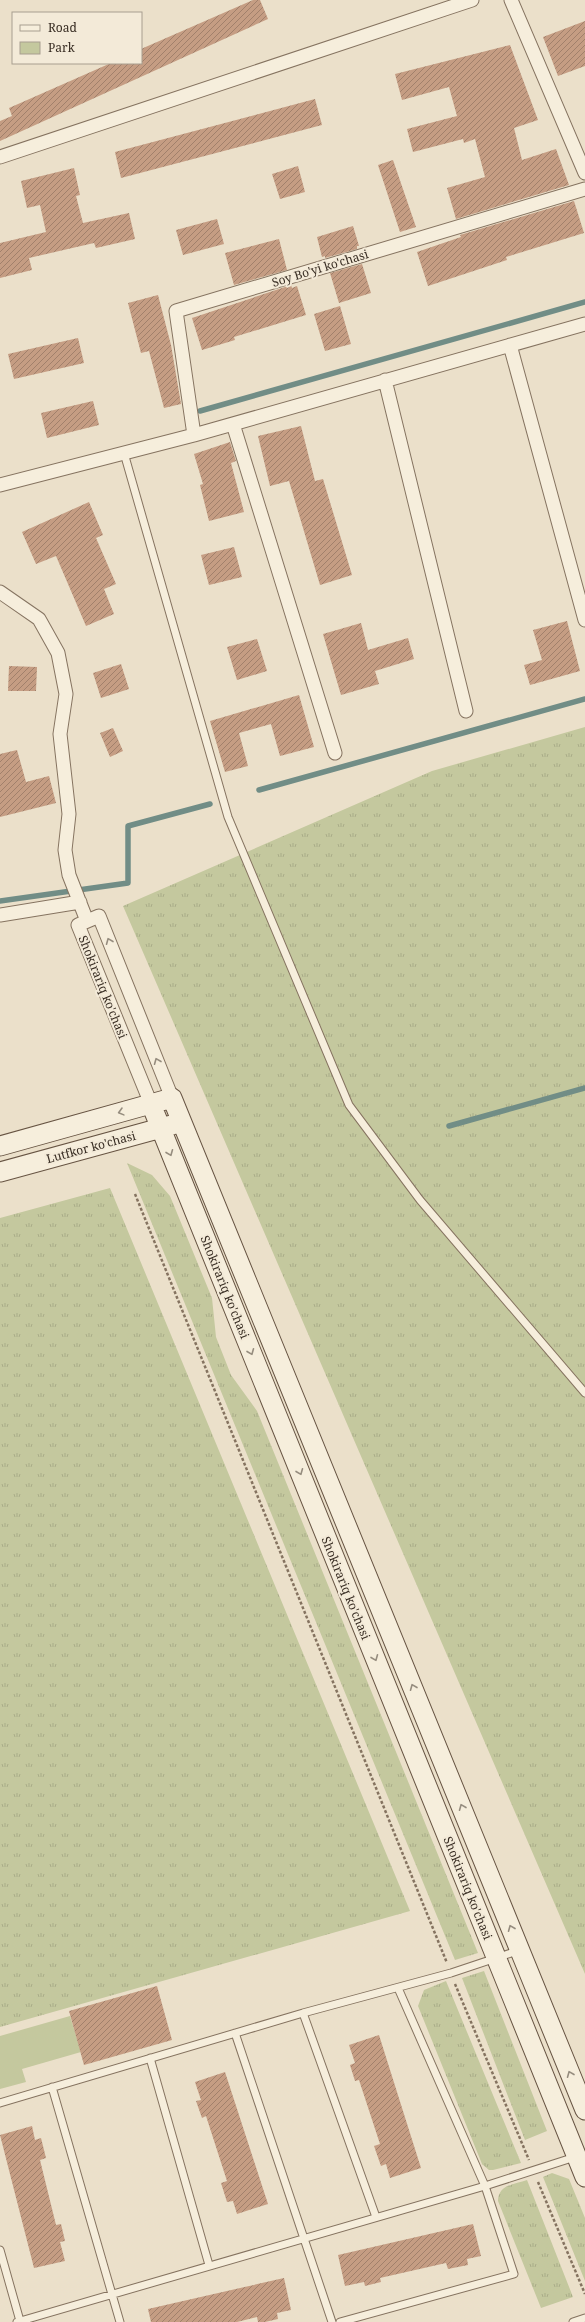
<svg xmlns="http://www.w3.org/2000/svg" width="585" height="2322" viewBox="0 0 585 2322" font-family="'Noto Serif',serif">
	<defs>
		<pattern id="grass-tufts" width="24" height="20" patternUnits="userSpaceOnUse"><rect width="24" height="20" fill="#c4c89e"/><path d="M3 7l-1-3M5 7V3M7 7l1-3M15 17l-1-3M17 17v-4M19 17l1-3" fill="none" stroke="#a9ac88"/></pattern>
		<pattern id="building-hatch" width="6" height="6" patternUnits="userSpaceOnUse"><rect width="6" height="6" fill="#c59d83"/><path d="M-1 1l2-2M0 6l6-6M5 7l2-2" fill="none" stroke="#a1806b"/></pattern>
	</defs>
	<rect width="100%" height="100%" fill="#ebe0ca"/>
	<path fill="url(#grass-tufts)" d="M585 727V1974L123 906 432 771Z
		M127 1163 152 1175 170 1196 212 1298 216 1337 231 1375 257 1411 478 1953 455 1960Z
		M110 1188 410 1911 0 2027V1218Z
		M484 1971 547 2131 525 2140 462 1978Z
		M446 1981 521 2163 493 2170H489L482 2164 418 2006 424 1990Z
		M552 2173 569 2179 585 2218V2281L543 2177Z
		M527 2180 573 2297 541 2308 498 2201C498 2185 515 2184 527 2180Z"/>
	<path fill="#c4c89e" d="M70 2016 81 2052 22 2069 26 2082 0 2089V2036Z"/>
	<g fill="none" stroke-linecap="round" stroke-linejoin="round">
		<path stroke="#718d86" stroke-width="5.5" d="M200 411 585 302
			M259 790 585 699
			M0 901 128 883V826L210 804
			M449 1126 585 1088"/>
	</g>
	<path fill="url(#building-hatch)" d="M253 0H260L268 19 0 141V121L12 116 9 108 111 63H141V49Z
		M585 21V66L558 76 543 37Z
		M510 45 538 120 514 128 522 160 556 149 569 185 456 219 447 188 485 177 475 139 464 143 463 139 413 152 407 129 457 116 449 87 402 100 395 74Z
		M315 99 322 125 121 178 115 152Z
		M393 160 416 227 400 232 378 165Z
		M298 166 305 192 280 199 272 174Z
		M74 168 80 195 76 196 83 223 129 213 135 239 96 248 94 243 29 258 32 270 0 278V243L46 232 40 205 27 208 21 181Z
		M574 201 584 233 506 257 507 260 428 286 417 252 461 237 460 235Z
		M217 219 224 244 183 255 176 230Z
		M353 226 359 246H357V249L325 258V256L322 257 317 237Z
		M279 239 287 270 234 285 225 253Z
		M362 264 371 293 339 303 330 273Z
		M291 285 292 288 297 286 306 315 234 337 235 340 202 350 192 318Z
		M158 295 171 345 181 404 164 408 149 351 141 353 128 303Z
		M340 306 351 344 325 351 314 314Z
		M78 338 84 363 14 379 8 354Z
		M93 401 99 425 47 438 41 413Z
		M301 426 315 481 323 479 352 575 320 585 289 481 270 486 258 436Z
		M230 442 236 461 231 463 244 512 209 521 200 485 203 484 194 454Z
		M89 502 103 535 96 538 116 584 104 589 114 614 86 626 56 556 36 564 22 532Z
		M234 547 242 577 209 585 201 555Z
		M567 621 580 671 530 685 524 665 542 660 533 630Z
		M361 623 368 650 408 638 414 659 375 671 379 684 341 695 323 634Z
		M257 639 267 671 237 680 227 647Z
		M121 664 129 689 101 698 93 673Z
		M9 666 37 667 36 691H8Z
		M299 695 314 747 280 756 271 724 239 733 248 766 225 772 210 721Z
		M113 728 123 751 110 757 100 733Z
		M17 750 26 782 49 776 56 803 0 817V754Z
		M157 1986 172 2040 84 2065 69 2011Z
		M379 2035 421 2168 390 2178 386 2164 381 2166 374 2146 380 2144 359 2080 355 2081 350 2065 355 2063 349 2045Z
		M225 2072 268 2204 237 2214 233 2201 227 2202 221 2183 227 2181 206 2116 202 2118 196 2101 201 2100 195 2082Z
		M32 2126 35 2140 41 2138 46 2158 40 2160 56 2225 61 2224 65 2241 60 2242 65 2261 34 2268 0 2135Z
		M473 2224 481 2256 467 2259 468 2265 448 2269 446 2263 380 2278 381 2282 365 2286 364 2282 345 2286 338 2255Z
		M284 2278 291 2310 277 2313 278 2319 265 2322H258L257 2317 237 2322H151L148 2309Z"/>
	<g fill="none" stroke-linecap="round" stroke-linejoin="round">
		<g stroke="#857360" stroke-width="9">
			<path id="service" d="M124 453 228 817 349 1105 420 1200 585 1393
				M303 2013 376 2217
				M235 2033 332 2322
				M150 2058 209 2265
				M52 2087 120 2322
				M0 2103 303 2013 451 1973 520 1950
				M0 2250 20 2321
				M17 2322 485 2186 575 2157
				M340 2322 514 2274 485 2186 398 1988
				M573 2322 585 2318"/>
		</g>
		<g stroke="#857360" stroke-width="15">
			<path id="minor" d="M511 0 585 173
				M0 157 472 0
				M510 345 585 620
				M385 380 466 711
				M233 424 335 753
				M194 435 176 311 585 189
				M0 485 194 435 585 324
				M0 592 39 619 58 653 66 694 60 734 69 814 65 850 69 875 87 921
				M0 915 80 902
				M151 1104 78 925 99 916 172 1098"/>
		</g>
		<g stroke="#675443" stroke-width="21">
			<path id="secondary" d="M151 1104 585 2177
				M0 1146 172 1098 585 2110
				M0 1172 172 1125"/>
		</g>
		<path stroke="#857360" stroke-width="2.5" stroke-dasharray="3 2" stroke-linecap="butt" d="M135 1194 447 1963
			M455 1984 529 2160
			M538 2182 585 2294"/>
		<use href="#service" stroke="#f6eedc" stroke-width="7"/>
		<use href="#minor" stroke="#f6eedc" stroke-width="13"/>
		<use href="#secondary" stroke="#f6eedc" stroke-width="19"/>
	</g>
	<defs><path id="oneway-chevron" d="M-2-3.5L2.5 0L-2 3.5" fill="none" stroke-width="1.6" stroke-linecap="round" stroke-linejoin="round"/></defs>
	<g stroke="#968d7f">
		<use href="#oneway-chevron" transform="translate(109 941) rotate(-112)"/>
		<use href="#oneway-chevron" transform="translate(157 1061) rotate(-112)"/>
		<use href="#oneway-chevron" transform="translate(121 1112) rotate(165)"/>
		<use href="#oneway-chevron" transform="translate(170 1153) rotate(68)"/>
		<use href="#oneway-chevron" transform="translate(251 1352) rotate(68)"/>
		<use href="#oneway-chevron" transform="translate(300 1472) rotate(68)"/>
		<use href="#oneway-chevron" transform="translate(375 1658) rotate(68)"/>
		<use href="#oneway-chevron" transform="translate(413 1687) rotate(-112)"/>
		<use href="#oneway-chevron" transform="translate(462 1807) rotate(-112)"/>
		<use href="#oneway-chevron" transform="translate(511 1928) rotate(-112)"/>
		<use href="#oneway-chevron" transform="translate(570 2074) rotate(-112)"/>
	</g>
	<g text-anchor="middle" dominant-baseline="central" stroke-width="4" stroke-linejoin="round" paint-order="stroke">
		<g font-size="12" fill="#372c22" stroke="#f3ead8">
			<text transform="translate(320 268) rotate(-17)">Soy Bo'yi ko'chasi</text>
			<text transform="translate(103 987) rotate(68)">Shokirariq ko'chasi</text>
			<text transform="translate(91 1147) rotate(-15)">Lutfkor ko'chasi</text>
			<text transform="translate(225 1287) rotate(68)">Shokirariq ko'chasi</text>
			<text transform="translate(346 1588) rotate(68)">Shokirariq ko'chasi</text>
			<text transform="translate(468 1888) rotate(68)">Shokirariq ko'chasi</text>
		</g>
	</g>
	<rect x="12" y="12" width="130" height="52" fill="#f3ead8" stroke="#a89e8f"/>
	<rect x="20" y="25" width="20" height="6" fill="#f6eedc" stroke="#a89e8f"/>
	<text x="48" y="32" font-size="12" fill="#372c22">Road</text>
	<rect x="20" y="42" width="20" height="12" fill="#c4c89e" stroke="#a89e8f"/>
	<text x="48" y="52" font-size="12" fill="#372c22">Park</text>
</svg>
